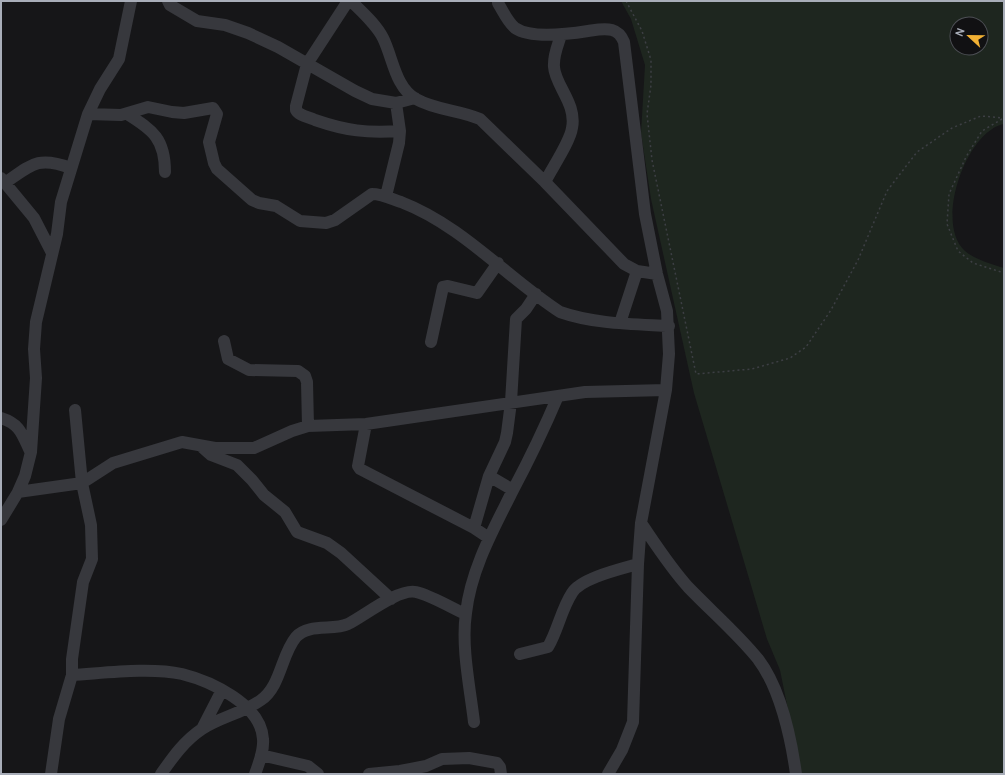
<svg xmlns="http://www.w3.org/2000/svg" width="1005" height="775" viewBox="0 0 1005 775" font-family="Cabin,sans-serif">
	<rect width="100%" height="100%" fill="#161618"/>
	<path fill="#1e261f" fill-rule="evenodd" d="M621 1H1004V124C966 131 934 224 965 251 976 260 991 264 1004 268V774H801L780 670 767 639 694 393 651 199 641 133 645 65 631 19ZM957 24H981V48H957Z"/>
	<g fill="none" stroke-linecap="round" stroke-linejoin="round">
		<path stroke="#3d3f44" stroke-width="1.5" stroke-dasharray="2 3" stroke-linecap="butt" d="M626 1 642 31 651 60V85L647 114 652 160 696 374 752 369 790 358 806 347 831 310 858 260 887 191 917 152 952 128 981 116 1004 118
			M1002 119 982 131 966 157 949 194 947 224 958 251 973 263 1004 273"/>
		<path stroke="#37383d" stroke-width="12" d="M168 1 170 5 197 21 225 25 248 33 278 47 355 91 372 99 396 103 415 98
			M348 1 307 64 296 106V110C299 116 309 117 315 120 347 131 366 133 400 131
			M351 1C362 12 376 24 383 38 393 58 395 87 416 99 435 110 459 110 480 119L545 182 624 264 637 271 657 274
			M498 3C503 11 507 21 515 28 531 39 569 34 588 31 595 30 604 28 612 30 619 32 622 37 624 42L645 214 657 274 667 311 669 354 666 390 641 523 638 564 633 722 622 750 608 774
			M88 114 121 115 148 107 172 112 184 113 213 108 217 114 209 142 214 163 217 169 252 200 259 203 276 206 300 221 326 223 335 220 372 194C382 194 392 199 401 202 463 226 506 277 560 312 594 324 633 324 669 326
			M127 114C153 130 165 139 165 172
			M1 178 34 218 52 253
			M545 182C552 168 570 142 572 128 577 104 555 85 554 67 553 55 558 45 561 35
			M5 183C32 164 38 156 71 168
			M386 196 399 143 400 131 396 103
			M620 323 637 271
			M224 341 228 359 249 370 298 371 305 376 307 382 308 426
			M431 342 443 287 448 286 477 293 498 263
			M1 418C20 424 22 434 30 451
			M366 424 358 466 360 469 474 528
			M202 447 211 455 237 465 252 480 264 495 285 512 297 532 327 543 341 553 391 599
			M489 476 513 490
			M18 492 25 476 31 452 36 378 34 349 36 322 57 234 61 202 88 114 100 89 119 59 131 1
			M1 520 18 492 82 483 113 463 182 442 215 448H254L292 431 308 426 366 424 585 392 666 390
			M641 523C656 545 670 567 688 587 711 611 737 633 758 659 780 688 791 738 796 774
			M489 538 474 528 489 476 505 442 507 433 511 402 516 319 526 309 536 294
			M520 654 548 647C558 630 561 610 572 593 581 578 621 569 638 564
			M72 675C105 673 150 667 182 674 210 681 261 704 263 739 264 751 259 763 255 774
			M474 722C470 688 461 646 466 613 471 570 492 532 511 494 528 462 544 429 558 396
			M202 729 222 690
			M261 755 308 766 318 774
			M51 774 59 719 72 675V659L83 582 92 559 91 525 82 483 75 410
			M161 774C173 757 184 741 202 729 220 717 243 713 261 700 281 686 281 655 296 637 309 623 333 631 348 624 364 616 399 588 416 592 430 595 452 608 465 614
			M369 774 400 771 426 766 442 759 469 758 497 763 500 767 501 774"/>
	</g>
	<rect width="1005" height="775" fill="none" stroke="#a8adb8" stroke-width="4"/>
	<g transform="translate(969 36) rotate(292)"><circle r="19" fill="#111113" stroke="#4d4f55"/>
	<path d="M0-3L7 15L0 10L-7 15Z" fill="#f2b134"/>
	<text y="-6" font-size="11" font-weight="bold" text-anchor="middle" fill="#a8adb8">N</text>
	</g>
</svg>
